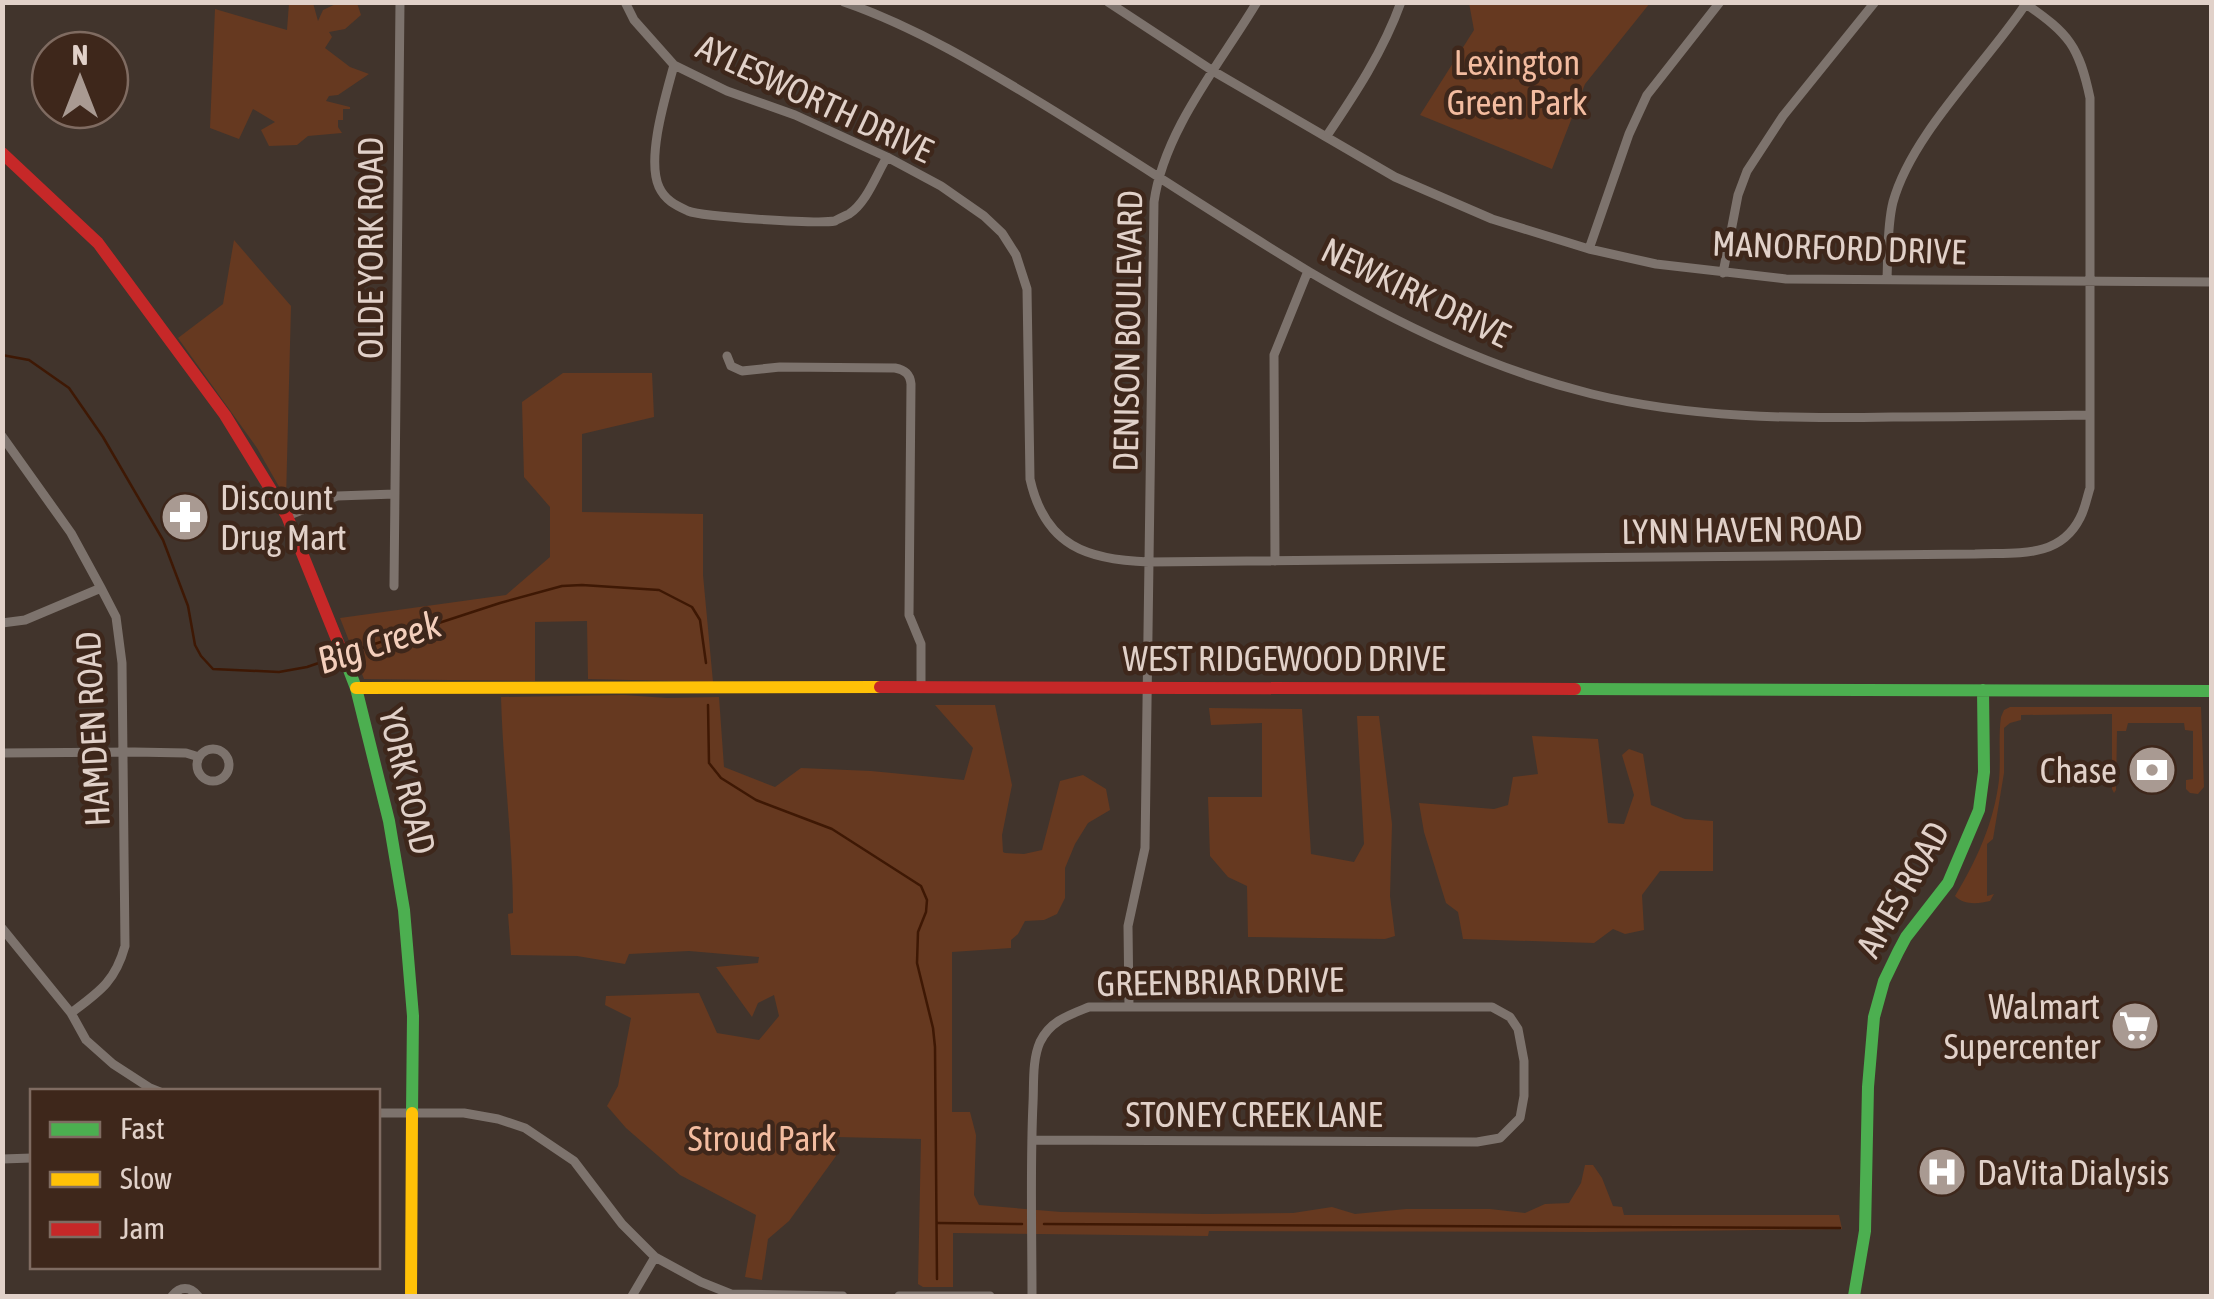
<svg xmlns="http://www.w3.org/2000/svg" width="2214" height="1299" viewBox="0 0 2214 1299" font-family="'Asap Condensed',sans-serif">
	<rect width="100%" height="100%" fill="#41342c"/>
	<path fill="#663920" d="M289 3H333H313L318 21 323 10 338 3H357L361 15 345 29 329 32 332 37 325 48 350 67 369 74 338 95 329 96 326 101 350 107V109H343V120H338V127L342 133 308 136 297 145 269 146 261 130 275 122 253 109 239 139 210 128 215 9 287 30Z
		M1469 3H1650L1585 84 1552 169 1420 115 1474 30Z
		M234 240 291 306 286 499 257 448 178 338 223 304Z
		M563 373H652L654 417 582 434V512L703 514V575L713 682 588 679 587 621 535 622V681L364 679 340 618 506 595 550 557V507L524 477 522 402Z
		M624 695 667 698 719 697 724 767 775 787 801 768 871 771 964 780 973 748 935 705H995L1012 785 1002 835 1003 852 1005 853 1024 854 1042 850 1060 781 1083 775 1106 789 1110 810 1088 823 1075 844 1065 868V898L1057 914 1044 920 1025 921 1018 934 1011 940V948L952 952V1112H970L976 1135 974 1195 979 1205 1061 1212 1207 1214 1293 1213 1332 1207 1355 1214 1406 1209H1490L1525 1213 1545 1204 1569 1203 1581 1183 1585 1165H1593L1602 1178 1613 1206 1622 1207 1624 1215H1839L1842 1229 1594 1232 1209 1231 1208 1236 953 1233V1287H923L918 1284 921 1139 837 1137 836 1156 789 1221 768 1239 762 1280 745 1277 756 1215 680 1175 626 1128 607 1106 618 1086 631 1018 605 1005 606 996 699 993 717 1033 759 1040 779 1016 774 995 758 1003 752 1017 716 967 758 963 759 957 689 951 629 954 625 964 577 956 511 955 508 914 513 913C513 841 503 770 501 697Z
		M2010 707H2201L2204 787 2198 794 2190 793 2186 789V780L2193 779V731L2185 730 2184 723H2128L2126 731H2117L2116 790 2114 793 2112 789V714L2021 715V720L2010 723 2004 728V773L1993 839 1987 844V896L1994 894 1990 901C1978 904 1963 905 1955 896 1977 860 1994 822 1999 780 2001 759 1998 738 2001 717L2004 710Z
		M1209 708 1302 709 1311 854 1354 862 1364 844 1357 716H1379L1392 824 1390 896 1395 936 1385 939 1248 937 1247 886 1228 877 1210 856 1208 797H1262V723L1211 725Z
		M1532 736 1598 739 1608 823 1624 824 1634 795 1622 755 1629 749 1643 754 1651 805 1685 819 1713 821V871H1660L1642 895 1644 930 1625 934 1613 929 1594 943 1463 939 1458 912 1446 903 1424 832 1419 803 1494 809 1508 805 1513 777 1538 774Z"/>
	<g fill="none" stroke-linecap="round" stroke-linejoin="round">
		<path stroke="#3e1804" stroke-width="2.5" d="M2 355 29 360 69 388 103 437 163 540 188 606 195 645 201 656 213 669 279 672 307 667 339 656
			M347 653 500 603 562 586 582 585 659 590 692 607 700 620 706 663
			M708 705 709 763 721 778 756 800 832 829 921 886 927 900 926 912 918 932 917 963 933 1028 935 1047 937 1279
			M938 1223 1022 1224
			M1044 1224 1840 1228"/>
		<path stroke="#7d736d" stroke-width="9" d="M625 2 634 20 674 65 727 91 795 115 887 157 941 186 984 216 1002 233 1016 255 1027 289 1030 479C1045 546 1087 560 1149 562L1975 554C2014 552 2059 560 2080 518 2085 509 2087 497 2090 488V98C2079 46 2069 34 2026 4
			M844 2C916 27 982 67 1046 106 1134 160 1220 218 1308 271 1398 324 1491 369 1592 394 1690 418 1793 419 1893 417 1959 417 2024 416 2090 415
			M1108 2 1213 71 1395 177 1492 219 1589 249 1656 264 1786 279 2212 282
			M674 65C666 95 646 158 659 187 665 200 675 205 688 211 703 217 818 224 835 221 836 220 847 215 849 214 867 202 876 175 887 157
			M1326 137C1355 94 1383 52 1401 2
			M1589 249 1629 134 1647 95 1720 2
			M1723 273 1738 195 1747 171 1783 116 1875 2
			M1887 279C1888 255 1887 226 1893 202 1912 133 1987 63 2027 2
			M727 356 731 366 742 371 780 367 895 368C905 370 910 374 911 384L909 615 921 644V687
			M2 436 71 533 101 588 116 617 122 663 125 946C115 982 99 992 71 1013
			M287 516 337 496 395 494
			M1275 561 1274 355 1308 271
			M394 586 400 2
			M2 623 25 620 101 588
			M197 765a16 16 0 1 1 32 0a16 16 0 1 1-32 0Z
			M2 753 134 752 186 753 199 757
			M2 928 71 1013 86 1040 113 1064 150 1088 160 1092
			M1129 1007 1128 926 1145 848 1154 202C1164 130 1220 64 1257 2
			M378 1113H464L498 1119 525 1128 574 1161 622 1224 655 1257 701 1282 731 1294 843 1296
			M1032 1140 1477 1142 1500 1138 1520 1118 1524 1096V1061L1518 1029 1510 1017 1492 1007H1089C1069 1015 1050 1021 1040 1042 1032 1060 1034 1084 1033 1103 1030 1167 1032 1232 1032 1296
			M2 1159 32 1158
			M172 1296C180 1286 190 1286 198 1296
			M632 1296 655 1257
			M899 1296H990"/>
		<path stroke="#4caf50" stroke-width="12" d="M346 662 356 688 389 821 404 910 413 1016 412 1113
			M1575 689 2212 691
			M1854 1296 1865 1231 1868 1087 1874 1017 1884 981 1898 952 1906 937 1948 883 1979 810 1984 772 1983 690"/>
		<path stroke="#ffc107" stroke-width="12" d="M356 688 880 687
			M411 1296 412 1113"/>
		<path stroke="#c62828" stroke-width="12" d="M2 153 98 243 225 415 287 516 346 662
			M880 687 1575 689"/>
	</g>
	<defs>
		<g id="pharmacy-disc" transform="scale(2.5)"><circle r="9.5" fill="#a99a92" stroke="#3e271b"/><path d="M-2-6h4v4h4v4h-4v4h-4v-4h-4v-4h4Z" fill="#fff"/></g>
		<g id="bank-disc" transform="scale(2.5)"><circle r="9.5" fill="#a99a92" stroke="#3e271b"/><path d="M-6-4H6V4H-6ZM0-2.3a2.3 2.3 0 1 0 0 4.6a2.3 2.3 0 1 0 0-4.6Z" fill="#fff"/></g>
		<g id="supermarket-disc" transform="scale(2.5)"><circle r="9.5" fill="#a99a92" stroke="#3e271b"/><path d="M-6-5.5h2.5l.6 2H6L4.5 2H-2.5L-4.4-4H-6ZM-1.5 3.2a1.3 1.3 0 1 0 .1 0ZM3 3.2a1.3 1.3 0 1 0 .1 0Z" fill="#fff"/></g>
		<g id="hospital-disc" transform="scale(2.5)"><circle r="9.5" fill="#a99a92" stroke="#3e271b"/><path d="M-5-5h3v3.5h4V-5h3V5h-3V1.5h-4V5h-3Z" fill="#fff"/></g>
	</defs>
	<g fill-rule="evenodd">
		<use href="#pharmacy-disc" x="185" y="517"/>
		<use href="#bank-disc" x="2152" y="770"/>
		<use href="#supermarket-disc" x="2135" y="1026"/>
		<use href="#hospital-disc" x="1942" y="1172"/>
	</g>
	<g text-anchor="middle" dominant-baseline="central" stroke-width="9" stroke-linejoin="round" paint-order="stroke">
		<g font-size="35" fill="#f3bca0" stroke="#3e271b">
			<text x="1517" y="62">Lexington<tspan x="1517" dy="40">Green Park</tspan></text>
			<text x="762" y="1138">Stroud Park</text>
		</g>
		<g font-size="35" fill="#e1d1c9" stroke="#3e271b">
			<text transform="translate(815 98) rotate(25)">AYLESWORTH DRIVE</text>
			<text transform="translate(1839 247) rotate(2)">MANORFORD DRIVE</text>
			<text transform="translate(370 248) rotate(-90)">OLDE YORK ROAD</text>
			<text transform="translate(1416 292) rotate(26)">NEWKIRK DRIVE</text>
			<text transform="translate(1127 331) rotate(-89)">DENISON BOULEVARD</text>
			<text transform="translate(1742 529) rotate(-1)">LYNN HAVEN ROAD</text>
			<text x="1284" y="658">WEST RIDGEWOOD DRIVE</text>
			<text transform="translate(92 729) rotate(-93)">HAMDEN ROAD</text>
			<text transform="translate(408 781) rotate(77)">YORK ROAD</text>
			<text transform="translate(1902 889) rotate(-60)">AMES ROAD</text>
			<text transform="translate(1220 981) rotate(-1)">GREENBRIAR DRIVE</text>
			<text x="1254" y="1114">STONEY CREEK LANE</text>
		</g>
		<g font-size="35" fill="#e1d1c9" stroke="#3e271b" text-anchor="start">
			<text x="220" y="497">Discount<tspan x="220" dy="40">Drug Mart</tspan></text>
			<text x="2117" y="770" text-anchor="end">Chase</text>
			<text x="2100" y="1006" text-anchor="end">Walmart<tspan x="2100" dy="40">Supercenter</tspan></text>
			<text x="1977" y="1172">DaVita Dialysis</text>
		</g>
		<g font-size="38" font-style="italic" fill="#f4cfbc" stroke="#3e271b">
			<text transform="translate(379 642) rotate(-18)">Big Creek</text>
		</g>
	</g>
	<rect width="2214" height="1299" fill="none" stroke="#e1d1c9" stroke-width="10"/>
	<rect x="30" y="1089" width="350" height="180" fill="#3e271b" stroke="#7f6b61" stroke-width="2.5"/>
	<rect x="50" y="1122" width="50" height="15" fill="#4caf50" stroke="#7f6b61" stroke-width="2.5"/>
	<text x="120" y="1139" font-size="30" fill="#e1d1c9">Fast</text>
	<rect x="50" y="1172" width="50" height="15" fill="#ffc107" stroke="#7f6b61" stroke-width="2.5"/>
	<text x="120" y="1189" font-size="30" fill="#e1d1c9">Slow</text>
	<rect x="50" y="1222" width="50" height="15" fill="#c62828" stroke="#7f6b61" stroke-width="2.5"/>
	<text x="120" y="1239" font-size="30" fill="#e1d1c9">Jam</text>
	<g transform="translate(80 80)"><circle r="48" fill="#3e271b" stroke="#7f6b61" stroke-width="2.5"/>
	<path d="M0-8L18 38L0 25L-18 38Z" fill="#a99a92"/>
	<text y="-15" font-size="28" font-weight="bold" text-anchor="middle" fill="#e1d1c9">N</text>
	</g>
</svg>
